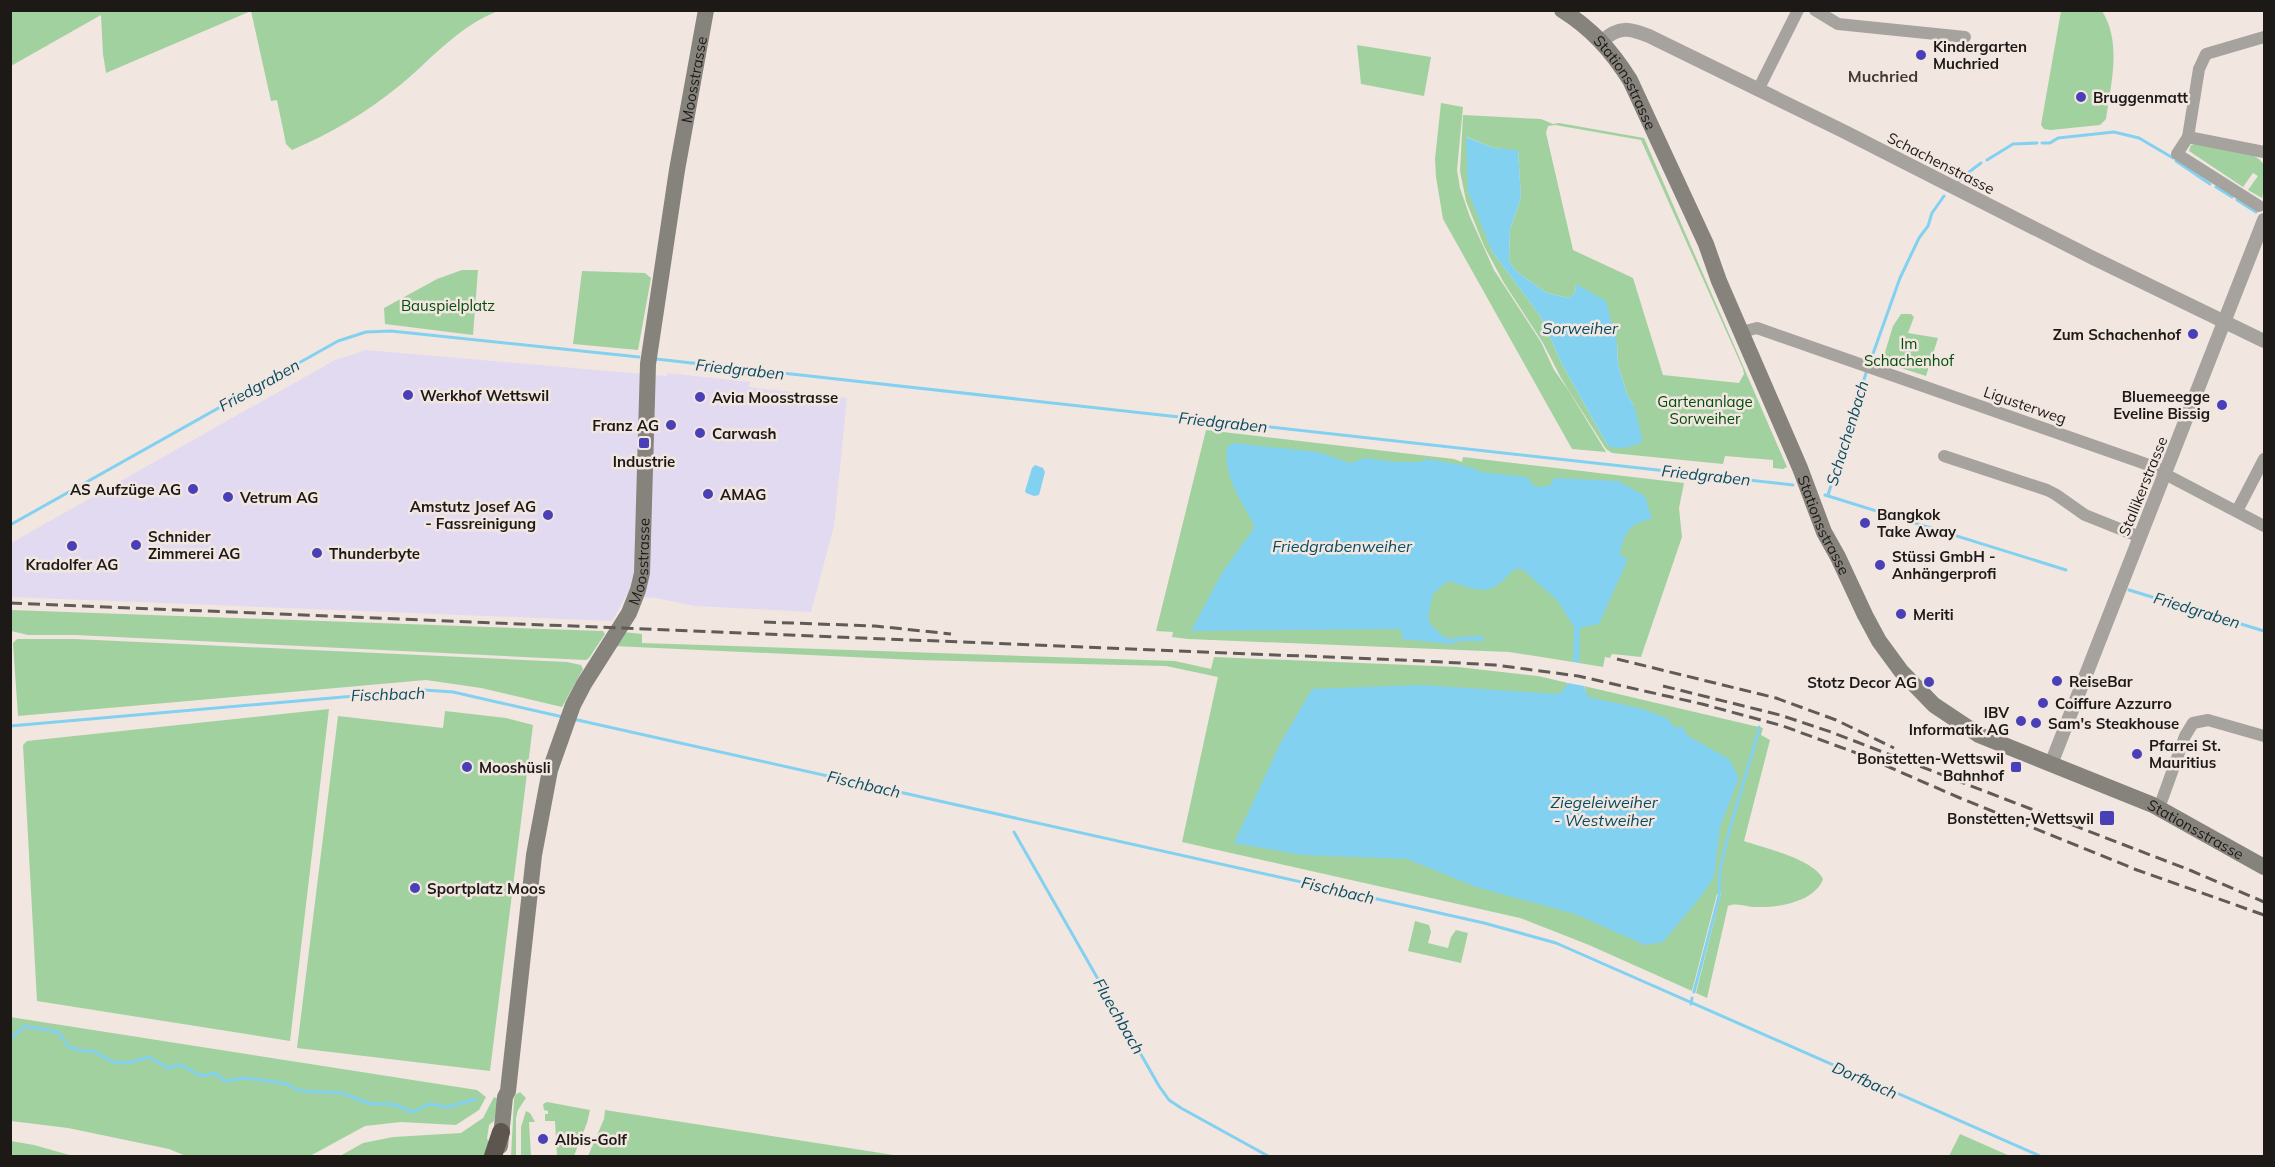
<svg xmlns="http://www.w3.org/2000/svg" width="2275" height="1167" viewBox="0 0 2275 1167" font-family="Mulish,sans-serif">
	<rect width="100%" height="100%" fill="#f2e6e1"/>
	<path fill="#e2daf0" d="M366 350 667 376V373L750 382 749 387 847 398 834 526 811 612 695 606 656 598 626 596 612 621 11 597V543L335 360Z"/>
	<path fill="#a2d1a0" fill-rule="evenodd" d="M11 10H498V11C457 27 432 59 399 86 366 113 331 133 292 150L286 144 277 100 271 101 251 11 106 73 103 54 101 15 11 66Z
		M2061 11H2102C2122 42 2111 84 2106 119L2100 125 2051 130 2044 129 2041 125Z
		M1357 45 1431 57 1424 96 1361 84Z
		M1441 103 1463 107 1457 170 1460 188 1470 217 1494 270 1541 342 1554 370 1569 391 1606 452 1572 449 1443 219 1436 177 1435 159Z
		M1463 115 1541 119 1553 124 1559 123 1644 138 1787 467 1783 469 1773 468V460L1725 456 1723 464 1612 453 1606 449 1561 378 1543 343 1504 283 1484 246 1466 201 1460 171ZM1555 125 1641 140 1743 369 1744 374 1739 383 1663 375 1633 278 1573 250 1546 133 1548 126ZM1467 137 1494 148 1518 151 1521 198 1510 229 1509 261 1517 272 1547 293 1569 298 1575 293 1576 285 1617 343 1618 364 1627 394 1634 406 1608 446 1563 366 1541 317 1492 251Z
		M2198 143C2214 146 2256 149 2264 165 2268 173 2264 189 2262 198L2248 190 2258 176 2253 173 2243 187 2189 151 2191 145Z
		M462 270H478L473 335 385 324 384 308 437 279Z
		M582 271 645 273 651 278 638 350 573 344Z
		M1901 314H1911L1914 317 1908 333 1938 338 1926 376 1882 362 1893 326Z
		M1206 430 1454 459 1462 462 1463 457 1684 483 1679 508 1682 537 1641 657 1612 654 1610 658 1605 657 1603 667 1579 663V659L1573 658V662L1509 652 1188 639 1172 637 1173 632 1156 631Z
		M11 610 603 631 605 634 589 658 586 660 75 635H28L11 631Z
		M623 632 642 634V643L1175 661 1211 669 1214 657 1458 667 1538 676 1568 683 1566 687 1586 691 1584 686 1763 728 1761 735 1770 740 1744 841C1764 848 1814 859 1823 879 1815 902 1777 908 1756 907 1746 907 1737 902 1728 906L1707 998 1696 993 1721 893 1717 894 1692 991 1589 945 1520 918 1182 842 1218 677 1166 666 916 660 614 646Z
		M17 639H75L567 662 581 665 583 669 562 707 481 688 426 680 18 716 13 643Z
		M329 709 290 1041 37 1001 23 745 27 741Z
		M445 711 506 718 533 725 490 1071 297 1048 338 716 443 728Z
		M1415 921 1429 925 1431 932 1428 943 1448 948 1451 937 1456 930 1468 933 1461 963 1408 951Z
		M10 1017 477 1090 486 1097 479 1110 456 1125 401 1122 365 1126 310 1156H186L169 1149 68 1128 11 1121Z
		M520 1092 526 1098 518 1110 516 1118V1156H511L514 1100 515 1095Z
		M494 1097 498 1099 494 1121 489 1125 487 1139 491 1144 485 1156H340L363 1143 393 1137 461 1133 483 1118Z
		M547 1102 590 1110 587 1123 574 1156H557L555 1121H545V1114H548V1111L544 1110 543 1104Z
		M605 1110 900 1156H588L604 1119Z
		M526 1111 530 1113 535 1122H529L531 1156H521V1127Z
		M1960 1134 2010 1156H1949Z
		M11 1141 34 1145 73 1156H11Z"/>
	<path fill="#82d1f0" d="M1466 137 1494 148 1518 150 1521 198 1510 229 1509 261 1517 272 1547 293 1569 298 1575 293 1576 284 1606 301 1617 343 1618 364 1627 394 1634 406 1643 441C1631 448 1621 450 1608 446L1563 366 1541 317 1492 251 1468 191Z
		M1233 443 1318 452 1350 463 1365 458 1394 462H1420L1427 459 1467 466 1482 472 1527 477 1535 487 1549 486 1555 478 1619 481 1645 496 1652 519C1628 524 1625 532 1620 555L1628 559 1599 624 1580 628 1579 663 1573 662 1574 627 1557 600 1522 569H1514C1488 599 1483 591 1448 581L1433 594 1428 617 1431 625 1442 635 1450 639 1459 637 1483 636 1484 641H1460L1450 644 1402 639 1401 629 1191 631 1223 571 1253 530 1254 525C1241 500 1223 476 1227 447Z
		M1035 465 1043 468 1045 472 1039 495 1034 496 1026 493 1025 491 1032 468Z
		M1568 683 1584 686 1588 697 1639 708 1667 718 1674 727H1683L1688 736 1729 759 1739 778 1720 827 1714 877 1702 895 1663 942 1645 945 1575 914 1476 887 1407 859 1302 855 1234 843 1281 742 1312 689 1422 685 1556 694 1563 691Z"/>
	<g fill="none" stroke-linecap="round" stroke-linejoin="round">
		<path stroke="#82d1f0" stroke-width="3" d="M2042 143H2050L2058 138 2114 132 2139 138 2173 158
			M1987 160 2013 144 2037 143
			M2176 161 2210 184
			M1969 172 1981 163
			M1956 184 1966 175
			M2216 187 2232 197
			M2237 200 2256 212
			M656 359 1793 485
			M1870 362 1900 278 1919 238 1928 226 1932 213 1944 196
			M1825 495 2066 570
			M1828 495 1867 370
			M10 525 338 341 366 332 391 331 639 357
			M2129 590 2264 631
			M573 719 1484 923 1556 943 2040 1156
			M10 726 424 690 453 692 563 717
			M1759 729V727
			M1014 832 1159 1086 1169 1100 1181 1108 1268 1156
			M1694 992 1719 896 1720 869 1730 828 1758 733
			M1691 1004 1692 998
			M10 1039 25 1026 54 1031 59 1033 69 1047 83 1051H93L113 1062 128 1063 149 1057 168 1068 179 1065 185 1067 201 1076 215 1073 225 1081 244 1078 283 1083 301 1091 342 1093 371 1104H392L413 1112 429 1104 448 1107 476 1099"/>
		<path stroke="#a6a39f" stroke-width="12" d="M1815 10 1838 24 1965 37
			M2264 37 2206 54 2199 69 2188 137 2264 152
			M1758 90 1798 10
			M2188 137 2177 154 2259 206
			M1741 332 1757 328 2166 471
			M1944 456 2047 490 2055 494 2085 515 2140 537
			M2165 474 2264 526
			M2237 511 2264 459
			M2159 808 2185 736 2193 723 2208 720 2264 736"/>
		<path stroke="#a6a39f" stroke-width="14" d="M1602 41C1619 26 1629 28 1649 36L1843 131 2093 258 2264 341
			M2051 764 2264 220"/>
		<g stroke="#86827c" stroke-width="16">
			<path id="s1" d="M1562 10C1592 29 1611 50 1630 80L1706 244 1719 281 1800 468 1824 532 1838 557 1865 615 1879 641 1901 671 1934 705 1979 735 2153 805 2264 867"/>
			<path id="s2" d="M500 1146 505 1097 508 1091 534 855 550 770 573 705 584 684 629 613 638 590 642 573 648 364 677 170 706 10"/>
		</g>
		<path stroke="#5c564e" stroke-width="18" d="M493 1156 501 1132"/>
		<path stroke="#615b58" stroke-width="3" stroke-dasharray="12 6" stroke-linecap="butt" d="M10 603 1424 661 1495 665 1578 676 1702 704 1783 726 1859 754 1960 798 2137 870 2264 915
			M764 622 875 626 951 634
			M1617 659 1776 698 1836 720 1894 748
			M1663 686 1780 715 1831 732 2192 871 2264 902"/>
	</g>
	<g fill="#4940b7" stroke="#f2e6e1" stroke-width="2">
		<circle cx="1921" cy="55" r="6"/>
		<circle cx="2081" cy="97" r="6"/>
		<circle cx="2193" cy="334" r="6"/>
		<circle cx="408" cy="395" r="6"/>
		<circle cx="700" cy="397" r="6"/>
		<circle cx="2222" cy="405" r="6"/>
		<circle cx="671" cy="425" r="6"/>
		<circle cx="700" cy="433" r="6"/>
		<rect x="638" y="437" width="12" height="12" rx="3"/>
		<circle cx="193" cy="489" r="6"/>
		<circle cx="708" cy="494" r="6"/>
		<circle cx="228" cy="497" r="6"/>
		<circle cx="548" cy="515" r="6"/>
		<circle cx="1865" cy="523" r="6"/>
		<circle cx="136" cy="545" r="6"/>
		<circle cx="72" cy="546" r="6"/>
		<circle cx="317" cy="553" r="6"/>
		<circle cx="1880" cy="565" r="6"/>
		<circle cx="1901" cy="614" r="6"/>
		<circle cx="2057" cy="681" r="6"/>
		<circle cx="1929" cy="682" r="6"/>
		<circle cx="2043" cy="703" r="6"/>
		<circle cx="2021" cy="721" r="6"/>
		<circle cx="2036" cy="723" r="6"/>
		<circle cx="2137" cy="754" r="6"/>
		<circle cx="467" cy="767" r="6"/>
		<rect x="2010" y="761" width="12" height="12" rx="3"/>
		<rect x="2099" y="810" width="16" height="16" rx="3"/>
		<circle cx="415" cy="888" r="6"/>
		<circle cx="543" cy="1139" r="6"/>
	</g>
	<g text-anchor="middle" dominant-baseline="central" stroke-width="5" stroke-linejoin="round" paint-order="stroke">
		<g font-size="15" font-weight="bold" fill="#1d1917" stroke="#f2e6e1" text-anchor="start">
			<text x="1933" y="46">Kindergarten<tspan x="1933" dy="17">Muchried</tspan></text>
			<text x="2093" y="97">Bruggenmatt</text>
			<text x="2181" y="334" text-anchor="end">Zum Schachenhof</text>
			<text x="420" y="395">Werkhof Wettswil</text>
			<text x="2210" y="396" text-anchor="end">Bluemeegge<tspan x="2210" dy="17">Eveline Bissig</tspan></text>
			<text x="712" y="397">Avia Moosstrasse</text>
			<text x="659" y="425" text-anchor="end">Franz AG</text>
			<text x="712" y="433">Carwash</text>
			<text x="644" y="461" text-anchor="middle">Industrie</text>
			<text x="181" y="489" text-anchor="end">AS Aufzüge AG</text>
			<text x="720" y="494">AMAG</text>
			<text x="240" y="497">Vetrum AG</text>
			<text x="536" y="506" text-anchor="end">Amstutz Josef AG<tspan x="536" dy="17">- Fassreinigung</tspan></text>
			<text x="1877" y="514">Bangkok<tspan x="1877" dy="17">Take Away</tspan></text>
			<text x="148" y="536">Schnider<tspan x="148" dy="17">Zimmerei AG</tspan></text>
			<text x="329" y="553">Thunderbyte</text>
			<text x="1892" y="556">Stüssi GmbH -<tspan x="1892" dy="17">Anhängerprofi</tspan></text>
			<text x="72" y="564" text-anchor="middle">Kradolfer AG</text>
			<text x="1913" y="614">Meriti</text>
			<text x="2069" y="681">ReiseBar</text>
			<text x="1917" y="682" text-anchor="end">Stotz Decor AG</text>
			<text x="2055" y="703">Coiffure Azzurro</text>
			<text x="2009" y="712" text-anchor="end">IBV<tspan x="2009" dy="17">Informatik AG</tspan></text>
			<text x="2048" y="723">Sam's Steakhouse</text>
			<text x="2149" y="745">Pfarrei St.<tspan x="2149" dy="17">Mauritius</tspan></text>
			<text x="2004" y="758" text-anchor="end">Bonstetten-Wettswil<tspan x="2004" dy="17">Bahnhof</tspan></text>
			<text x="479" y="767">Mooshüsli</text>
			<text x="2094" y="818" text-anchor="end">Bonstetten-Wettswil</text>
			<text x="427" y="888">Sportplatz Moos</text>
			<text x="555" y="1139">Albis-Golf</text>
		</g>
		<g font-size="15" fill="#1d1917" stroke="#f2e6e1">
			<text stroke="none"><textPath href="#s2" startOffset="1096">Moosstrasse</textPath></text>
			<text stroke="none"><textPath href="#s1" startOffset="98">Stationsstrasse</textPath></text>
			<text transform="translate(1941 163) rotate(27)">Schachenstrasse</text>
			<text transform="translate(2025 405) rotate(19)">Ligusterweg</text>
			<text transform="translate(2143 486) rotate(-68)">Stallikerstrasse</text>
			<text stroke="none"><textPath href="#s1" startOffset="584">Stationsstrasse</textPath></text>
			<text stroke="none"><textPath href="#s2" startOffset="610">Moosstrasse</textPath></text>
			<text stroke="none"><textPath href="#s1" startOffset="1088">Stationsstrasse</textPath></text>
		</g>
		<g font-size="15" fill="#004d0a" stroke="#f2e6e1">
			<text x="448" y="305">Bauspielplatz</text>
			<text x="1909" y="343">Im<tspan x="1909" dy="17">Schachenhof</tspan></text>
			<text x="1705" y="401">Gartenanlage<tspan x="1705" dy="17">Sorweiher</tspan></text>
		</g>
		<g font-size="16" font-weight="bold" fill="#443a37" stroke="#f2e6e1">
			<text x="1883" y="76">Muchried</text>
		</g>
		<g font-size="16" font-style="italic" fill="#074d62" stroke="#f2e6e1">
			<text x="1580" y="328">Sorweiher</text>
			<text transform="translate(740 369) rotate(6)">Friedgraben</text>
			<text transform="translate(259 385) rotate(-29)">Friedgraben</text>
			<text transform="translate(1223 422) rotate(6)">Friedgraben</text>
			<text transform="translate(1847 433) rotate(-73)">Schachenbach</text>
			<text transform="translate(1706 475) rotate(6)">Friedgraben</text>
			<text x="1342" y="546">Friedgrabenweiher</text>
			<text transform="translate(2197 610) rotate(17)">Friedgraben</text>
			<text transform="translate(388 694) rotate(-2)">Fischbach</text>
			<text transform="translate(864 784) rotate(13)">Fischbach</text>
			<text x="1604" y="802">Ziegeleiweiher<tspan x="1604" dy="18">- Westweiher</tspan></text>
			<text transform="translate(1338 890) rotate(13)">Fischbach</text>
			<text transform="translate(1119 1016) rotate(60)">Fluechbach</text>
			<text transform="translate(1865 1080) rotate(24)">Dorfbach</text>
		</g>
	</g>
	<rect width="2275" height="1167" fill="none" stroke="#1d1917" stroke-width="24"/>
</svg>
